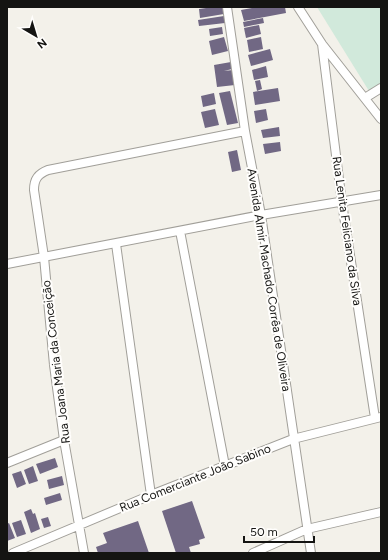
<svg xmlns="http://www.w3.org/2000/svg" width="388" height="560" viewBox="0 0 388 560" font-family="Figtree,sans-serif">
	<rect width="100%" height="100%" fill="#f3f1ea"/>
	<path fill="#d1e9db" d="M317 7H381V83L369 91Z"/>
	<path fill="#716884" d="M213 7H223L224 14 200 18 199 9Z
		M258 7H285L286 13 244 21 241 10Z
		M224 16 225 23 199 26 198 20Z
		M263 18 264 23 244 27 243 22Z
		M259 25 261 34 246 38 244 28Z
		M222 27 223 34 210 36 209 29Z
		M224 37 228 51 212 55 209 41Z
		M261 37 263 49 249 52 247 40Z
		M270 49 273 60 251 66 248 55Z
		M231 62 232 69 224 71 233 70 235 85 217 87 214 65Z
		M266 66 268 77 254 80 252 70Z
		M260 80 262 89 257 91 255 81Z
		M278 88 280 101 255 105 253 92Z
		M230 91 238 123 227 125 219 93Z
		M214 93 216 104 203 107 201 96Z
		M215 109 219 125 205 128 201 112Z
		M266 109 268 120 256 123 254 111Z
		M279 127 280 136 263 138 261 130Z
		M280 142 281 151 265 154 263 144Z
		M237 150 241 170 232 172 228 152Z
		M55 458 58 467 40 474 36 464Z
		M33 466 38 481 29 484 24 470Z
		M21 471 26 484 17 488 12 474Z
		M62 476 64 485 49 489 47 480Z
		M60 493 62 500 46 505 44 498Z
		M192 501 205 538 199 540 200 544 189 547 191 553H176L162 511Z
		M31 509 33 514 35 513 40 529 31 533 24 512Z
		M48 517 51 526 44 528 41 519Z
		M21 520 26 534 17 537 12 523Z
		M138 521 149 553H98L96 547 107 543 103 533Z
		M9 523 15 538 7 541V524Z"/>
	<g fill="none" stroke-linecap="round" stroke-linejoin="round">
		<g stroke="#a19f99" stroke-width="10">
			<path id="street" d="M227 7 245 131 261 215 311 553
				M298 7 322 44 381 119
				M322 44 342 203 375 418
				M365 98 381 88
				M180 231 225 466
				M116 244 151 495
				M7 264 261 215 381 195
				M7 463 64 440
				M13 553 151 495 293 439 381 417
				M84 553 64 440 54 365 44 257 34 190C34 179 38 174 48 170L245 131
				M253 553 307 529 381 512"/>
		</g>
		<use href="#street" stroke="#fff" stroke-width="8"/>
	</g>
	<g text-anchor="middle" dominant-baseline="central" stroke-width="4" stroke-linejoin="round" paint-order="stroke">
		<g font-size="12" fill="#141412" stroke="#fffefc">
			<text transform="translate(347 231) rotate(82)">Rua Lenita Feliciano da Silva</text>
			<text transform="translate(269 280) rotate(81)">Avenida Almir Machado Corrêa de Oliveira</text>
			<text transform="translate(56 362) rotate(-97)">Rua Joana Maria da Conceição</text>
			<text transform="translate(195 478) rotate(-22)">Rua Comerciante João Sabino</text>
		</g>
	</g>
	<rect width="388" height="560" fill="none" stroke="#141412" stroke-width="16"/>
	<g transform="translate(36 36) rotate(142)" stroke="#fffefc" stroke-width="3" paint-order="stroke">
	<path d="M0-3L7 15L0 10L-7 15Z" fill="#141412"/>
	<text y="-6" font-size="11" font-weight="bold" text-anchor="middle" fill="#141412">N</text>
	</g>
	<path d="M244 536v6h70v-6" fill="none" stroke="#141412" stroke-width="2"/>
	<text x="250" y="536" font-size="12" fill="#141412" stroke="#fffefc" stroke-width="3" paint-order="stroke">50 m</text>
</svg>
